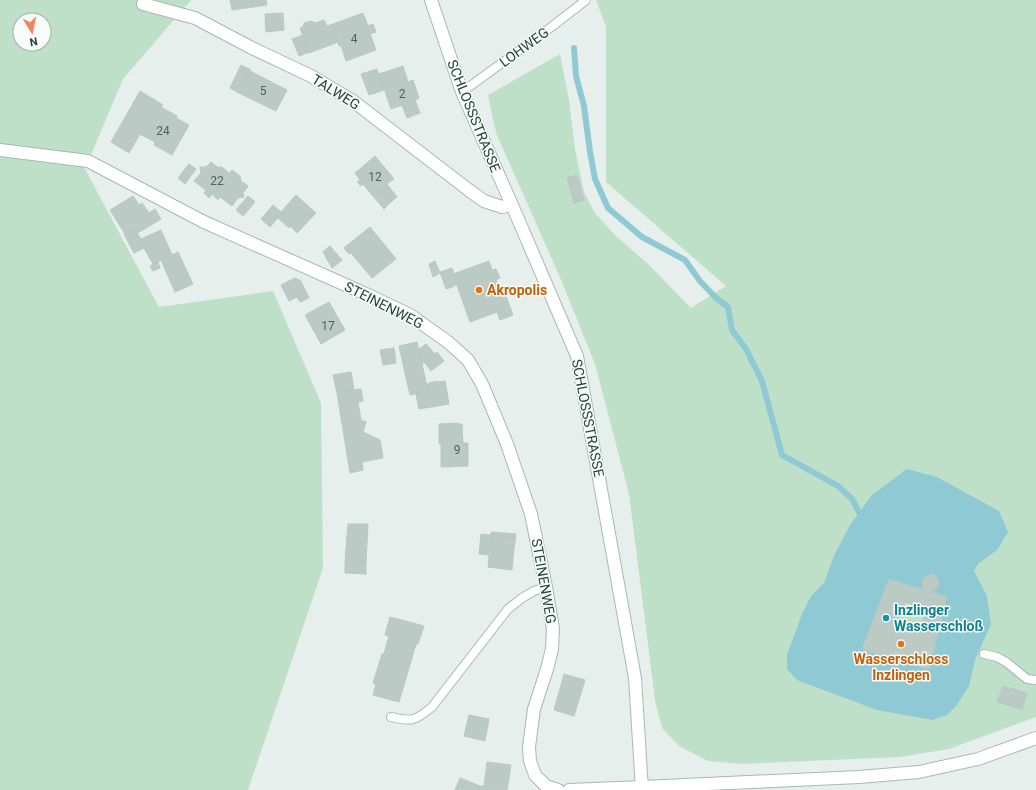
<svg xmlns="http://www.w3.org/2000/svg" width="1036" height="790" viewBox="0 0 1036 790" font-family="Roboto,sans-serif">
	<rect width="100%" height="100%" fill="#e6efeb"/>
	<path fill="#bfe0c8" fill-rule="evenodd" d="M0 0H191L123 79 85 169 159 307 273 291 321 403 323 568 248 790H0ZM20 20H44V44H20Z
		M596 0H1036V717L949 749 900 757 742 764 708 761 679 746 662 728 655 700 629 494 595 364 562 282 496 133 488 95 560 54 569 100 575 149 584 192 595 213 615 235 648 264 691 308 726 286 606 182V27Z"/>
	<path fill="#8ec9d4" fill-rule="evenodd" d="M907 469 937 477 999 511 1008 532 997 550 978 564 974 571 987 596 991 624 975 660 969 686 956 706 947 715 932 720 877 710 797 680 787 669V655L802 614 811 596 824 583 834 556 850 525 872 495ZM930 574 937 577C940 584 938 590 930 592L946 597 929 669 862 649 889 579 929 591 923 588C921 581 923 576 930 574Z"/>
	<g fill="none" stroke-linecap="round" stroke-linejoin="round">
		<path stroke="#8ec9d4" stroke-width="6" d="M574 48 576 76 584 106 590 152 595 179 608 208 642 237 685 260 700 281 716 298 728 307 732 330 746 349 762 381 782 455 838 486 852 499 859 512"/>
	</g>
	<path fill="#bbcac4" stroke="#b8c9c2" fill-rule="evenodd" d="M230 0H266L267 5 232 10Z
		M283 13 284 30 266 32 265 14Z
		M363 13 368 26 373 24 376 32 370 34 376 50 346 61 341 45 339 46 336 36 337 35 333 24Z
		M324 20 327 26 333 24 337 35 336 36 338 42 309 53 300 28 303 27 304 23 311 21 315 23Z
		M303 35 309 52 299 56 292 39Z
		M241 65 251 70 239 93 230 88Z
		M403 66 408 82 413 80 419 98 415 100 420 113 407 118 402 105 391 109 379 74Z
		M377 69 384 90 369 95 361 74Z
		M250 71 287 90 276 111 239 93Z
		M140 91 163 105 161 107 177 116 176 118 189 125 172 155 154 145 155 142 140 134 129 153 111 142Z
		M375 156 394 179 387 184 397 197 391 202 380 190 373 196 363 184 361 186 357 182 360 180 355 173Z
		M211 162 217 167H222L230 174 209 198 204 193 206 190 194 181 201 173 200 167H206Z
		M189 164 196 169 185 184 178 178Z
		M232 170 240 176 241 181 248 186 243 193 244 197 238 198 232 206 220 197 218 200 212 194Z
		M577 175 584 200 574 203 567 178Z
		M380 190 391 202 384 209 373 196Z
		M296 195 316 213 297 233 290 226 289 228 278 218 282 213 281 212Z
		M133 196 139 205 142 203 149 213 155 209 161 219 136 234 133 229 125 234 110 210Z
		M248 196 255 202 243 216 236 210Z
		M273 205 282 213 270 227 261 219Z
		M370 227 396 259 372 278 351 253 349 254 344 248Z
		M133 229 136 234 137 233 141 239 161 230 172 255 153 264 144 248 134 253 124 234Z
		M330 246 342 260 332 268 323 252Z
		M178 252 193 284 175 292 161 260Z
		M435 261 440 273 433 277 429 264Z
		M489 261 492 270 496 269 500 278 496 280 502 298 506 296 513 315 500 320 497 312 470 322 453 274Z
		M158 262 160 268 153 271 150 266Z
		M452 268 457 284 454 285 455 286 446 289 440 272Z
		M295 278 301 281 309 298 300 302 297 297 289 301 281 285Z
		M329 302 345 330 321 344 305 315Z
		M417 342 428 391 410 395 399 346Z
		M426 344 435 354 422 364 418 350Z
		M394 348 396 363 383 365 380 350Z
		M437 352 444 361 431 371 424 362Z
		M351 372 354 390 337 393 333 375Z
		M437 381 438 382 445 381 449 404 419 409 416 394 428 391 426 384H429V383Z
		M361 389 363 401 358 402 361 420 366 422 363 432 380 440 383 458 362 462 363 470 350 473 337 393Z
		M458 423V443H468V466L441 467V443L439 444V424Z
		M458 424H462L463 443H458Z
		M348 524H368L366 563 345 562Z
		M491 532 516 534 514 548 515 537 493 535 492 546H490Z
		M481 534 491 535 489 555 479 554Z
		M493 535 515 537 512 570 488 567 490 546H492Z
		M345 562 366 563V574L345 573Z
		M930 574 935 575 937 577 939 583 938 586 935 590 933 591H929L947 597 929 669 862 649 889 579 927 591 923 588 922 583V580L925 577ZM905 602 926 608 919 634 895 627Z
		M390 617 424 626 418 644H416L399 702 373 695 376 684 373 683 382 654H384L389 636 385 635Z
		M564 674 585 680 574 716 554 710Z
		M1003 686 1027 693 1022 710 997 702Z
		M469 715 489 719 485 741 464 736Z
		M487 762 511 765 507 790H480V786H484Z
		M460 778 480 786V790H455Z"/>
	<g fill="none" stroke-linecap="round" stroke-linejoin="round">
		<g stroke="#a8b8b2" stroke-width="10">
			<path id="lane" d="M462 92 554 25 586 0
				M984 654 997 657 1006 662 1027 679 1036 680
				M391 717C412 722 415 721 432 707L508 609 522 598 534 591 546 587"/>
		</g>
		<g stroke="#a8b8b2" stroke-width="14">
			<path id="street" d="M143 4 195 18 252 48 311 76 353 101 470 191 484 201 502 207 512 205
				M0 150 88 161 204 222 366 294 410 315 448 342 468 360 482 384 507 444 531 514 546 587 553 629 552 649 547 669 534 709 529 747 530 761 535 775 546 786 558 790
				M569 790 642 787"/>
		</g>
		<g stroke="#a4bbb3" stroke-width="14">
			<path id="secondary" d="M431 0 462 92 512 205 577 356 635 678 642 790
				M642 787 859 777 919 772 978 759 1036 738"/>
		</g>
		<use href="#lane" stroke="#fff" stroke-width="8"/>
		<use href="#street" stroke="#fff" stroke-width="12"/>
		<use href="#secondary" stroke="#fff" stroke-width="12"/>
	</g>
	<g fill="#e8710a" stroke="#f7fbf9" stroke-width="1.5">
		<circle cx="479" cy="290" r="4"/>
		<circle cx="901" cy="644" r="4"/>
	</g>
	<circle fill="#0f9aa8" stroke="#f7fbf9" stroke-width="1.5" cx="886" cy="618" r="4"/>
	<g text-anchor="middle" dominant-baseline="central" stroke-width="3" stroke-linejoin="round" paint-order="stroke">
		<g font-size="12" fill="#4a645c">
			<text x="354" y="39">4</text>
			<text x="263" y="91">5</text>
			<text x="402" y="94">2</text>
			<text x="163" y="131">24</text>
			<text x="375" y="177">12</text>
			<text x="217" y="181">22</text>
			<text x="328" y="326">17</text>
			<text x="457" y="450">9</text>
		</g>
		<g font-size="14" fill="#24423a" stroke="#f7fbf9">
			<text transform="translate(524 47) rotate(-36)">LOHWEG</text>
			<text transform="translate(336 92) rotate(32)">TALWEG</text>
			<text transform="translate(474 116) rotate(68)">SCHLOSSSTRASSE</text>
			<text transform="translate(384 305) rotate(27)">STEINENWEG</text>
			<text transform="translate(588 418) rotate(79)">SCHLOSSSTRASSE</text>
			<text transform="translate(544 581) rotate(80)">STEINENWEG</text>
		</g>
		<g font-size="14" font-weight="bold" fill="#c56008" stroke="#f7fbf9" text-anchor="start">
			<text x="487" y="290">Akropolis</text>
			<text x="901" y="659" text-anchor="middle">Wasserschloss<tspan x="901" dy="16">Inzlingen</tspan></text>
		</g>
		<g font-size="14" font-weight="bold" fill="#0d838f" stroke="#f7fbf9" text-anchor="start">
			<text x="894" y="610">Inzlinger<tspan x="894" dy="16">Wasserschloß</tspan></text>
		</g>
	</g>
	<g transform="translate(32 32) rotate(170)"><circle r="19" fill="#f7fbf9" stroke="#a3b1ad"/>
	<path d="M0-3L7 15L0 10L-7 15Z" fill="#f4845f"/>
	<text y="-6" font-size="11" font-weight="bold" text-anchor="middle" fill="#24423a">N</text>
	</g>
</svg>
